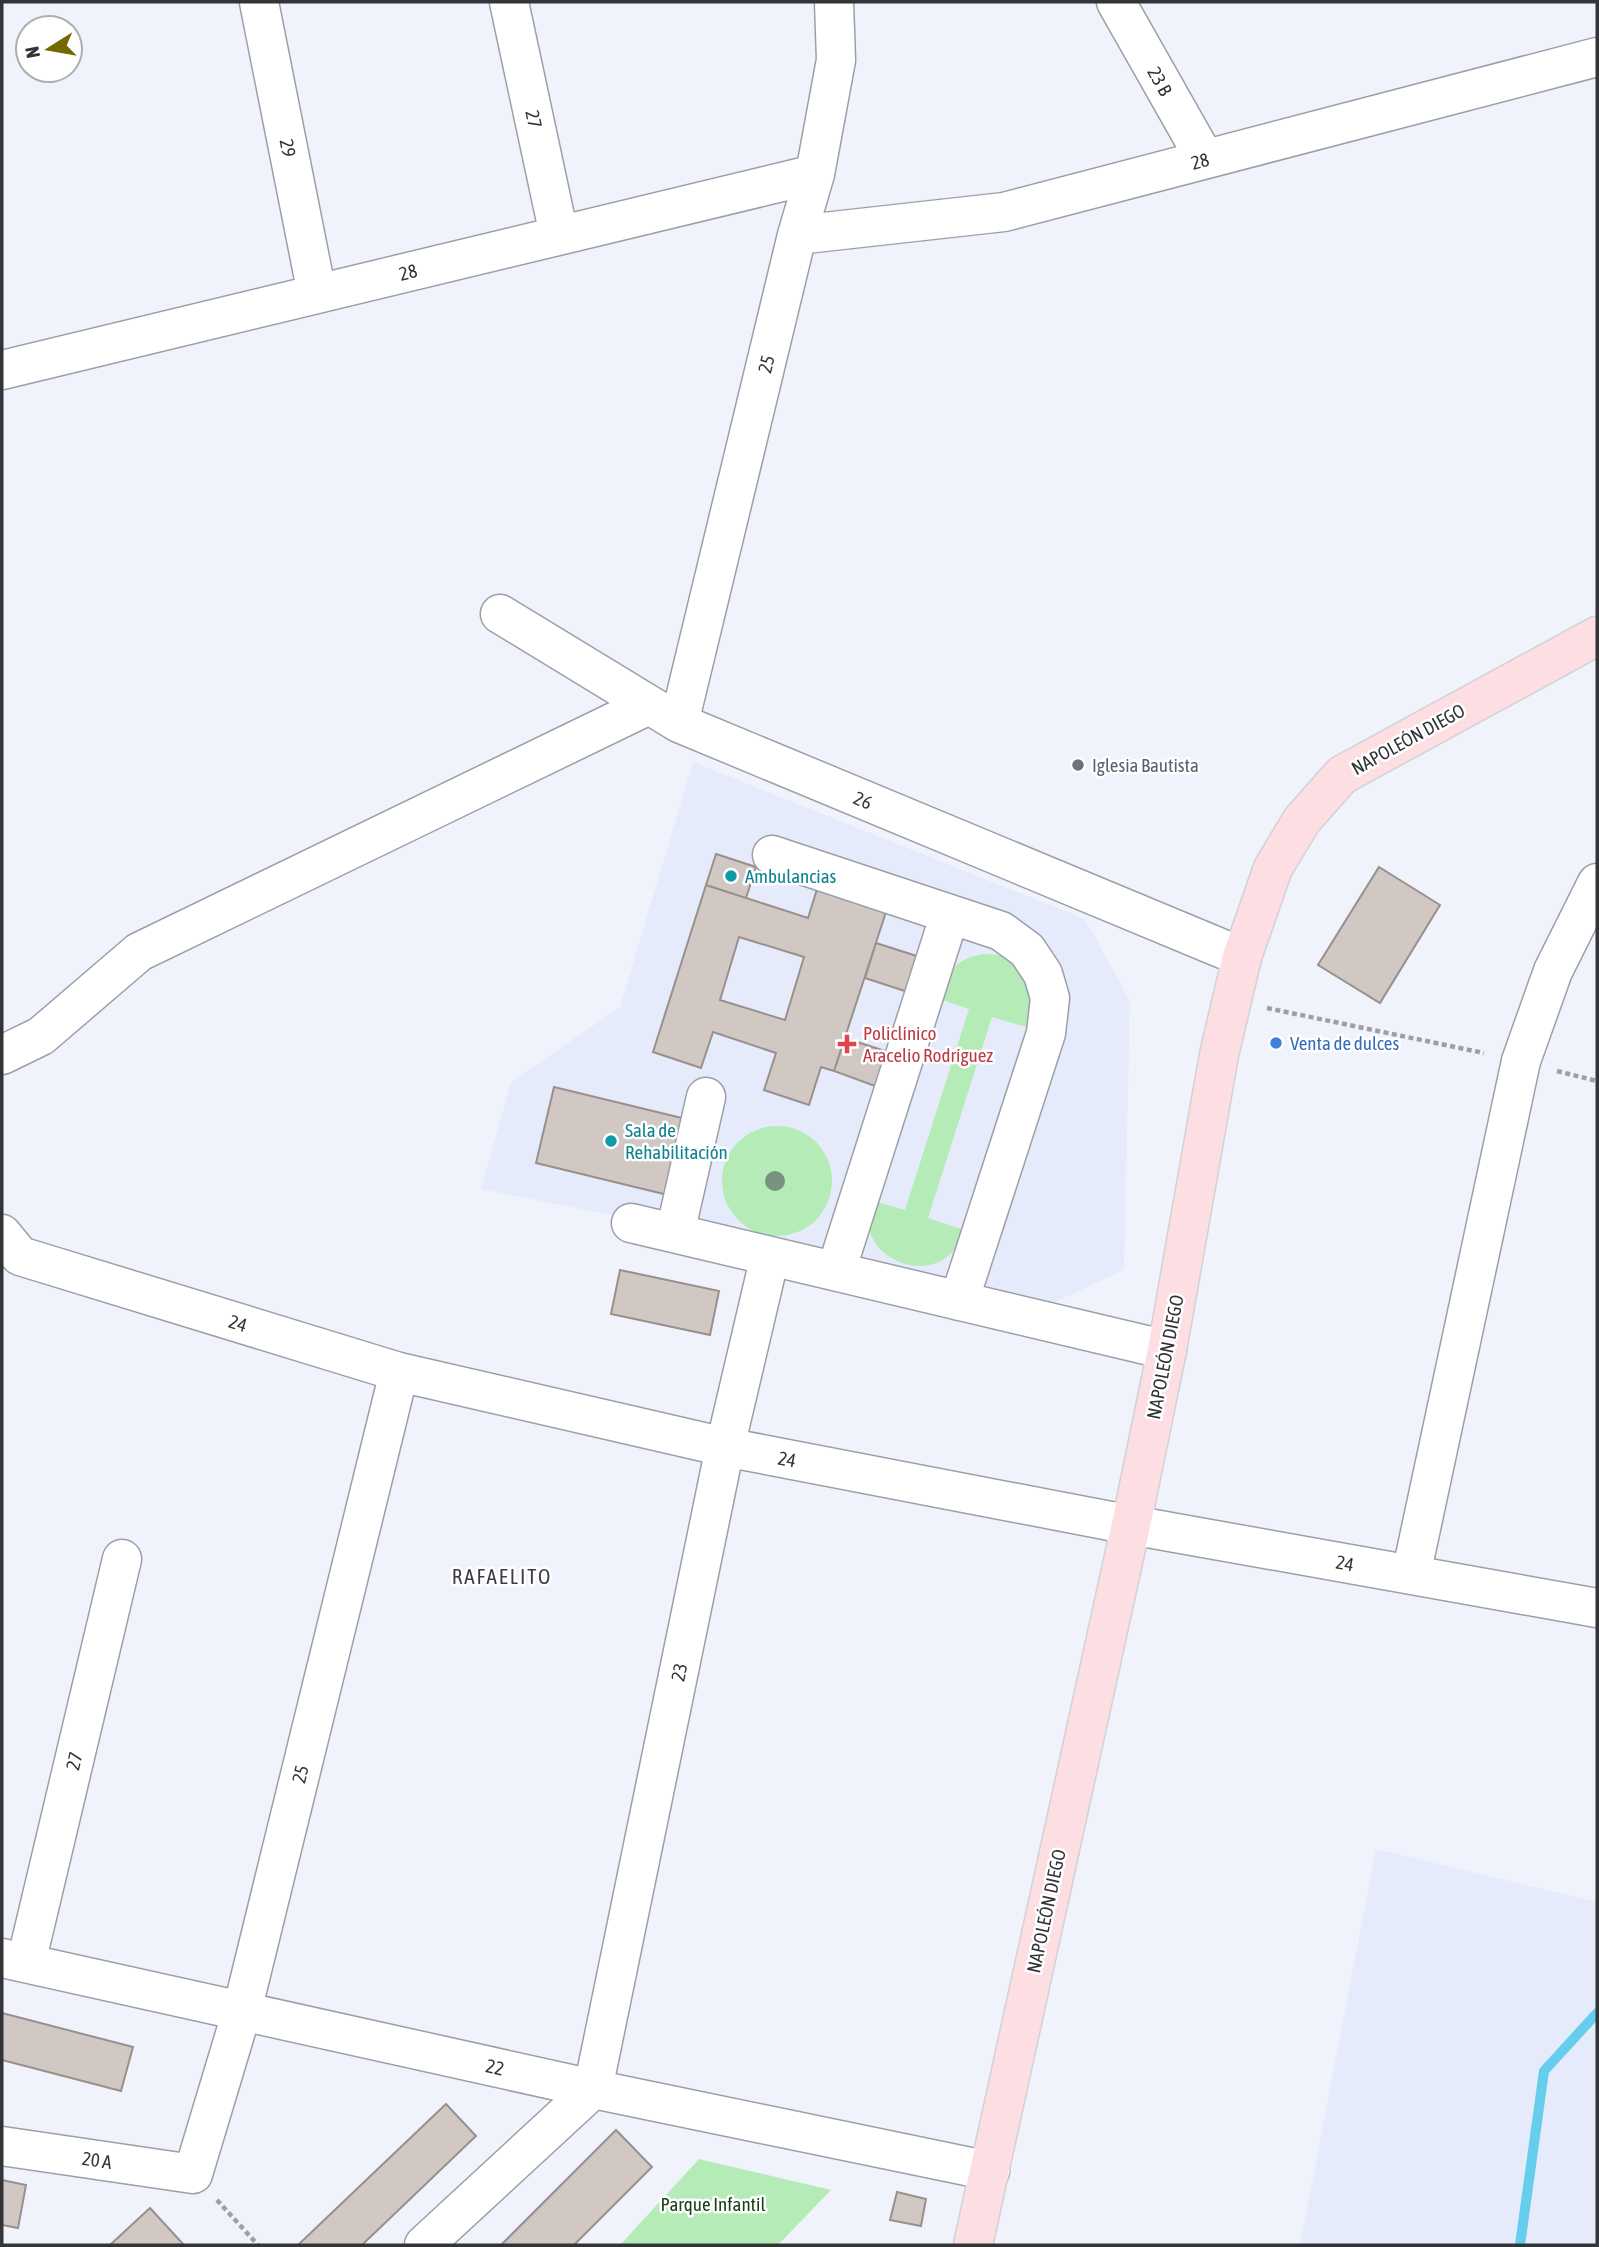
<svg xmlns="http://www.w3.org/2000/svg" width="1599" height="2247" viewBox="0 0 1599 2247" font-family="'Asap Condensed',sans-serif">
	<rect width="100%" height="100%" fill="#f0f3fc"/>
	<path fill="#e6ebfc" d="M693 762 1085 919 1130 1001 1124 1270 1053 1303 481 1189 511 1082 620 1007Z
		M1376 1849 1597 1902V2245H1300Z"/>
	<path fill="#b5ebb6" d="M983 954 999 955 1013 963 1024 975 1033 1005 1026 1027 992 1017 928 1218 961 1229C960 1234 959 1240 957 1245 933 1286 865 1262 868 1216 868 1211 871 1205 873 1201L905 1210 969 1009 937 998C950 972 952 960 983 954Z
		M722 1181a55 55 0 1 1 110 0a55 55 0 1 1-110 0Z
		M699 2159 831 2190 778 2245H620Z"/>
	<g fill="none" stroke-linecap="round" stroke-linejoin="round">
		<path stroke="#66cded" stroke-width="10" d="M1520 2245 1544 2071 1597 2013"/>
	</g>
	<path fill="#d1c7c3" stroke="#998f8c" stroke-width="2" fill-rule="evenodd" d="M716 854 756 867 746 898 706 885Z
		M1379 867 1440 905 1380 1003 1318 965Z
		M706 885 808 918 818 886 887 909 834 1071 821 1067 809 1105 764 1090 776 1053 713 1032 701 1068 653 1052ZM739 937 804 957 785 1020 720 1000Z
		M876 943 926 959 914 994 865 978Z
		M845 1038 894 1054 883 1089 834 1071Z
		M554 1087 686 1119 668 1195 536 1163Z
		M620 1270 719 1291 710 1335 611 1314Z
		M2 2013 133 2047 121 2091 2 2060Z
		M446 2104 476 2136 362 2245H298Z
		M616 2130 652 2167 574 2245H501Z
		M2 2180 26 2185 18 2228 2 2225Z
		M897 2192 926 2199 921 2226 890 2220Z
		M150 2208 184 2245H110Z"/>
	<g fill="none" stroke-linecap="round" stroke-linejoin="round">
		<g stroke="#9c9fa8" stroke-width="41">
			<path id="minor" d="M259 2 317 294
				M509 2 559 235
				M1116 2 1205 159
				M797 235 1004 212 1597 57
				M2 370 815 174
				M500 614 679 723 1242 957
				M679 723 797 235 815 174 836 60 834 2
				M772 855 1001 931 1027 950 1043 974 1050 998 1046 1033 959 1301
				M2 1055 41 1036 139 952 649 705
				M631 1223 1167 1350
				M675 1233 706 1097
				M2 1234 20 1256 399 1372 725 1447 1131 1525 1597 1608
				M836 1271 950 914
				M1411 1575 1521 1061 1553 971 1597 883
				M2 1958 593 2089 990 2171
				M26 1963 122 1559
				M2 2146 193 2174 242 2011 399 1372
				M424 2245 593 2089 725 1447 770 1256"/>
		</g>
		<g stroke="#d2d2d3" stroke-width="41">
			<path id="major" d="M973 2245 1131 1525 1167 1350 1219 1055 1242 957 1273 868 1302 820 1342 775 1597 636"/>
		</g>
		<path stroke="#9d9fa5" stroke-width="4.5" stroke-dasharray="5 3.5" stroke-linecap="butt" d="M1267 1008 1484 1053
			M1557 1071 1597 1081
			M217 2200 258 2245"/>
		<use href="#minor" stroke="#fff" stroke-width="38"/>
		<use href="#major" stroke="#fddee3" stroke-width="38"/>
	</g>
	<circle fill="#789180" cx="775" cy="1181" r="10"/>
	<circle fill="#6b7280" stroke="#fff" stroke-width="2.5" cx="1078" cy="765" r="7"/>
	<g fill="#0f9aa8" stroke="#fff" stroke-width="2.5">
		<circle cx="731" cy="876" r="7"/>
		<circle cx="611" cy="1141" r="7"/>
	</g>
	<circle fill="#3f7fe0" stroke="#fff" stroke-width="2.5" cx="1276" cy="1043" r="7"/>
	<path fill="#e0444e" stroke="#fff" stroke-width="2.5" d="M843.5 1033.5h7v7h7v7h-7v7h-7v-7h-7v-7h7z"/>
	<g text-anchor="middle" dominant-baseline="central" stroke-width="5" stroke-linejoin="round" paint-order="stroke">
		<g font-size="19" fill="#333437" stroke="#fff">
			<text transform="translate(1160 81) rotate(61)">23 B</text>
			<text transform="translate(534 119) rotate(78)">27</text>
			<text transform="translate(288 148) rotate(79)">29</text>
			<text transform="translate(1200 161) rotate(-15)">28</text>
			<text transform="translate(408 272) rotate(-14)">28</text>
			<text transform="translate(766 364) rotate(-76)">25</text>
			<text transform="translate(1408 739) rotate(-29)">NAPOLEÓN DIEGO</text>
			<text transform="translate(863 800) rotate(23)">26</text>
			<text transform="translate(238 1323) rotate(17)">24</text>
			<text transform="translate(1165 1357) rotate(-79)">NAPOLEÓN DIEGO</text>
			<text transform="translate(787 1459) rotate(11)">24</text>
			<text transform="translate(1345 1563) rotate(10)">24</text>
			<text transform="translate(679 1672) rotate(-78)">23</text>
			<text transform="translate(74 1761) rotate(-77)">27</text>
			<text transform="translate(300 1774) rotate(-76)">25</text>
			<text transform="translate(1046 1911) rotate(-78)">NAPOLEÓN DIEGO</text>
			<text transform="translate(495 2067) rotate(13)">22</text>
			<text transform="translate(97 2160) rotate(8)">20 A</text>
		</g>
		<g font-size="19" fill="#5b616d" stroke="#fff" text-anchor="start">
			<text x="1092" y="765">Iglesia Bautista</text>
		</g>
		<g font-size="19" fill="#0d838f" stroke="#fff" text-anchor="start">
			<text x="745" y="876">Ambulancias</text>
			<text x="625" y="1130">Sala de<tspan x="625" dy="22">Rehabilitación</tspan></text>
		</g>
		<g font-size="19" fill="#be3a42" stroke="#fff" text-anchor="start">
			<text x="863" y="1033">Policlínico<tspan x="863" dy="22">Aracelio Rodríguez</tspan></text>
		</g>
		<g font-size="19" fill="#366cbe" stroke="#fff" text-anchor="start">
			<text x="1290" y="1043">Venta de dulces</text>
		</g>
		<g font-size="19" fill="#16411a" stroke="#fff">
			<text x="713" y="2204">Parque Infantil</text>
		</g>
		<g font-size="21" letter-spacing="2" fill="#3b3d44" stroke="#fff">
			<text x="502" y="1576">RAFAELITO</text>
		</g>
	</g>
	<rect width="1599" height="2247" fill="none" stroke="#333437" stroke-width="7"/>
	<g transform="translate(49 49) rotate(259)"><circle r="33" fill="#ffffff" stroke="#adaeaf" stroke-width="2"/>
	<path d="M0-5L12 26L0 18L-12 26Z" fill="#746900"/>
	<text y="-10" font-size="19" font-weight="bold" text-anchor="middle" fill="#333437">N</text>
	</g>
</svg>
